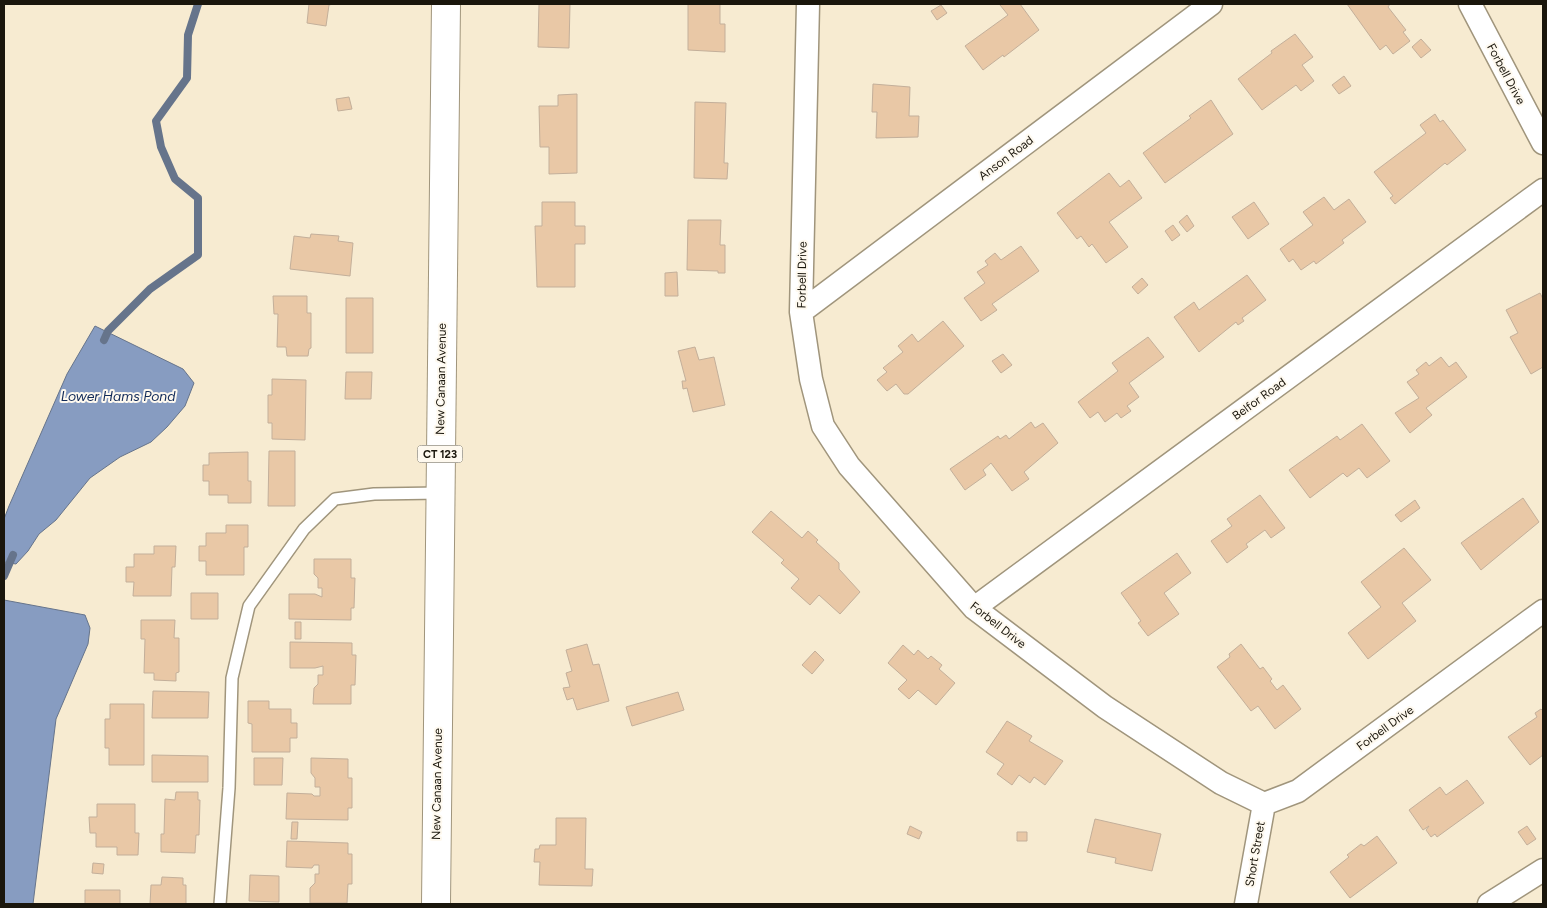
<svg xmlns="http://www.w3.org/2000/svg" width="1547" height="908" viewBox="0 0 1547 908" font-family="Figtree,sans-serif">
	<rect width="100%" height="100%" fill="#f7ebd1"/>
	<path fill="#879cc1" stroke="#66748b" d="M95 326 183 369 194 383 185 406 167 427 151 442 120 457 90 478 56 520 39 534 28 551 16 564 4 562V519L9 506 67 374Z
		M4 600 85 615 90 628 88 644 56 719 33 904H4Z"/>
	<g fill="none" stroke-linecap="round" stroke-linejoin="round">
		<path stroke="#66748b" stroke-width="8" d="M104 340 108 331 150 289 198 255V198L175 179 161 147 156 121 187 78 188 35 198 4
			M4 576 13 555"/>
	</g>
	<path fill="#e9c8a6" stroke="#c3af9a" d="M309 4H333L329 5 326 26 307 23Z
		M539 4H570L569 48 538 47Z
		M688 4H720V24H725V52L688 50Z
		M1002 4H1020L1039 30 1004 57 1003 55 983 70 965 46 1008 15 1000 5Z
		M1347 4H1390L1388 7 1406 30 1403 32 1410 41 1393 54 1386 45 1380 50Z
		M941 5 947 13 937 20 931 11Z
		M1295 34 1313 57 1302 65 1314 81 1301 91 1296 85 1262 110 1238 79 1272 53 1271 51Z
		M1421 39 1431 50 1421 58 1412 47Z
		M1344 76 1351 86 1339 94 1332 85Z
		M873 84 910 87 909 116H919L918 137 876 138 877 112H872Z
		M577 94V173L549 174V147H540L539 106H558V95Z
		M349 97 352 109 338 111 336 99Z
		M1211 100 1233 134 1165 183 1143 153 1191 118 1189 116Z
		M695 102 726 103 724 163H728L727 179 694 178Z
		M1435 114 1440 122 1443 120 1466 150 1447 165 1445 163 1395 204 1390 198 1393 196 1374 172 1426 133 1420 125Z
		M1109 173 1120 187 1129 180 1142 198 1109 222 1128 247 1106 263 1092 244 1089 247 1081 236 1077 239 1057 213Z
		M1324 197 1334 210 1349 199 1366 222 1342 240 1344 243 1316 264 1314 261 1301 270 1293 259 1289 262 1280 249 1313 225 1303 212Z
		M542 202H575V226H585V244H575V287H537L535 226H542Z
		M1254 202 1269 224 1248 239 1232 217Z
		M1187 215 1194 226 1187 232 1179 222Z
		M688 220H721L720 245H725V273H718V271L687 270Z
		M1173 225 1180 235 1172 241 1165 231Z
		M311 234 339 236 338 241 353 243 350 276 290 269 294 236 310 238Z
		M1021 246 1039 271 992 304 997 310 981 321 964 298 985 283 977 272 988 265 985 261 995 253 1001 260Z
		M677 272 678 296H665V273Z
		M1247 275 1266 300 1242 318 1244 321 1238 325 1236 322 1199 352 1174 317 1194 302 1199 310Z
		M1142 278 1148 285 1138 294 1132 287Z
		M1540 293 1543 299V367L1531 374 1510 337 1518 333 1506 310Z
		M273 296H307V313H311V348L309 349 308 356H287L286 347H277L278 314H274Z
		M346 298H373V353H346Z
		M943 321 964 346 908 394H904L896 384 887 391 877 380 887 372 883 368 903 352 898 346 912 334 918 342Z
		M1148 337 1164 357 1129 383 1139 397 1127 406 1131 411 1121 418 1117 413 1105 422 1098 412 1090 418 1078 402 1118 371 1112 363Z
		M695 347 699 360 714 357 725 405 693 412 687 388 683 389 682 381H686L678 351Z
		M1003 354 1012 365 1001 373 992 361Z
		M1441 357 1449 367 1456 362 1467 377 1426 408 1432 415 1410 433 1395 413 1419 398 1407 382 1419 374 1416 370 1426 362 1429 366Z
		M346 372H372L371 399H345Z
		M272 379 306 380 305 440 272 439V423H268V395H272Z
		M1031 422 1035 428 1043 423 1058 443 1024 472 1029 479 1012 491 991 463 983 470 986 475 965 490 950 469 998 436 1000 439 1006 435 1009 439Z
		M1362 424 1390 461 1367 478 1359 468 1347 477 1343 473 1310 498 1289 470 1337 436 1340 440Z
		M269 451H295V506H268Z
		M248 452V481H251V503H228V495H209V481H203V465H209V453Z
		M1260 495 1285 528 1271 538 1265 530 1246 544 1248 547 1227 563 1211 541 1232 526 1227 519Z
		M1523 498 1539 522 1481 570 1461 543Z
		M1415 500 1420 508 1401 522 1395 515Z
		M771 511 802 538 808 531 818 540 816 542 839 563V569L860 592 840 614 819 595 810 605 791 588 799 579 781 563 784 560 752 532Z
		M226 525H248V547H244V575H206V561H199V546H206V533H226Z
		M154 546H176L175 567H172L171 596H133L134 582H126V567H134V554H154Z
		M1404 548 1431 580 1402 603 1416 621 1368 659 1348 633 1381 607 1361 582Z
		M1177 553 1191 573 1164 593 1179 614 1148 636 1138 623 1141 621 1121 593Z
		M314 559H351V578H355L354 608H351V620L289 619V594H315L322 597V588H318V578L314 574Z
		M191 593H218V619H191Z
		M141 620H175L174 638H179V672L176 673V681L154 680V673H144L145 639H141Z
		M295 622H301V639H295Z
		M290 642 352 643V655H356L355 685H351V704H313L314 688 318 684V675H323V666L315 668H290Z
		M587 644 593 665 599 664 609 701 577 710 573 698 567 700 563 688 570 687 566 673 572 671 566 650Z
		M1241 644 1260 669 1263 667 1272 679 1270 681 1277 690 1283 685 1301 709 1275 729 1258 706 1251 711 1217 667 1230 657 1229 654Z
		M903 645 914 655 918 650 928 659 931 656 942 665 939 669 955 683 936 705 918 690 909 699 898 689 907 680 888 663Z
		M815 651 824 660 812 674 802 665Z
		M153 691 209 692 208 718H152Z
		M678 692 684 710 632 726 626 707Z
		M248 701H269V709H291V723H297V738H290V752H252V724L248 723Z
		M110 704H144V765H109V748H105V719H110Z
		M1541 709 1543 711V755L1530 765 1508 737 1537 717 1535 713Z
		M1007 721 1032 736 1029 741 1063 761 1045 785 1034 777 1030 783 1019 775 1012 785 997 774 1004 764 986 752Z
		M152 755 208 756V782H152Z
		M254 758H283L282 785H254Z
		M311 758 348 759V778H352V808H348V820L286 819 287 793 312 794 314 796H320V787H315V778L311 773Z
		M1467 780 1484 803 1437 837 1435 834 1431 837 1426 830 1429 826 1423 830 1409 810 1440 787 1446 795Z
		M176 792H198V800H200L199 835H196L195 853 161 852V834H164L165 799 175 800Z
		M97 804H135V833H139L138 855H117V847H96V833H90L89 817H97Z
		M556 818H586L585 869H593L592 886 539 885 540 862H534L535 849H539L540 845H556Z
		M1095 819 1161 834 1152 871 1115 863 1116 858 1087 852Z
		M292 822H298L297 839H291Z
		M910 826 922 832 919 839 907 834Z
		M1527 826 1536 839 1527 845 1518 832Z
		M1017 832H1027V841H1017Z
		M1377 836 1397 863 1350 898 1330 872 1349 857 1347 855 1361 844 1364 846Z
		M287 841 348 843V854H352V884H348L347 903H310V888L315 883V874H319V865H314L312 868 286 867Z
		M93 863 104 864 103 874 92 873Z
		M250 875 279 876V902L249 901Z
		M162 877 183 878V885H186V904H150L151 885H161Z
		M85 890H120V904H85Z"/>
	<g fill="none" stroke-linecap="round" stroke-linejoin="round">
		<g stroke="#a0957c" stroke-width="14">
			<path id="service" d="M220 904 229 788 232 678 249 606 304 529 335 499 374 494 440 493"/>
		</g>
		<g stroke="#a0957c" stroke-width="25">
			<path id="minor" d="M808 4 801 312 811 379 823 426 849 466 974 608 1105 707 1221 783 1264 804 1298 791 1543 611
				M1470 4 1543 143
				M801 312 1211 4
				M974 608 1543 190
				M1246 904 1264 804
				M1489 904 1543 870"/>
		</g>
		<g stroke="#a0957c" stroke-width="30">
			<path id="primary" d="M436 904 446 4"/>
		</g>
		<use href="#service" stroke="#fff" stroke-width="11"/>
		<use href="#minor" stroke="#fff" stroke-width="22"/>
		<use href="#primary" stroke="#fff" stroke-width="28"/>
	</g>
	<g text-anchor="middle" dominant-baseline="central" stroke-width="4" stroke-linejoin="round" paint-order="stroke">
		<rect fill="#fef9ef" stroke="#5e5a50" stroke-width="1" x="417.5" y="445.5" width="45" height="17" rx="4"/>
		<g font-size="11" font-weight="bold" fill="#1a160c">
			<text x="440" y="454">CT 123</text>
		</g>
		<g font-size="12" fill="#1a160c" stroke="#fef9ef">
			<text transform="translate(1506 74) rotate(62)">Forbell Drive</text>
			<text transform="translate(1006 158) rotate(-37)">Anson Road</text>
			<text transform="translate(802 275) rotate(-89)">Forbell Drive</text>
			<text transform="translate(441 379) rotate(-89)">New Canaan Avenue</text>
			<text transform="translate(1259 399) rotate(-36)">Belfor Road</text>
			<text transform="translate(998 625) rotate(38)">Forbell Drive</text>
			<text transform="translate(1385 728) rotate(-36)">Forbell Drive</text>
			<text transform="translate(437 784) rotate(-89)">New Canaan Avenue</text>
			<text transform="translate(1255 854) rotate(-80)">Short Street</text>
		</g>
		<g font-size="14" font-style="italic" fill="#112a58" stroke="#fef9ef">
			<text x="118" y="396">Lower Hams Pond</text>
		</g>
	</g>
	<rect width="1547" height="908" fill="none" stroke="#1a160c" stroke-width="10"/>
</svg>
